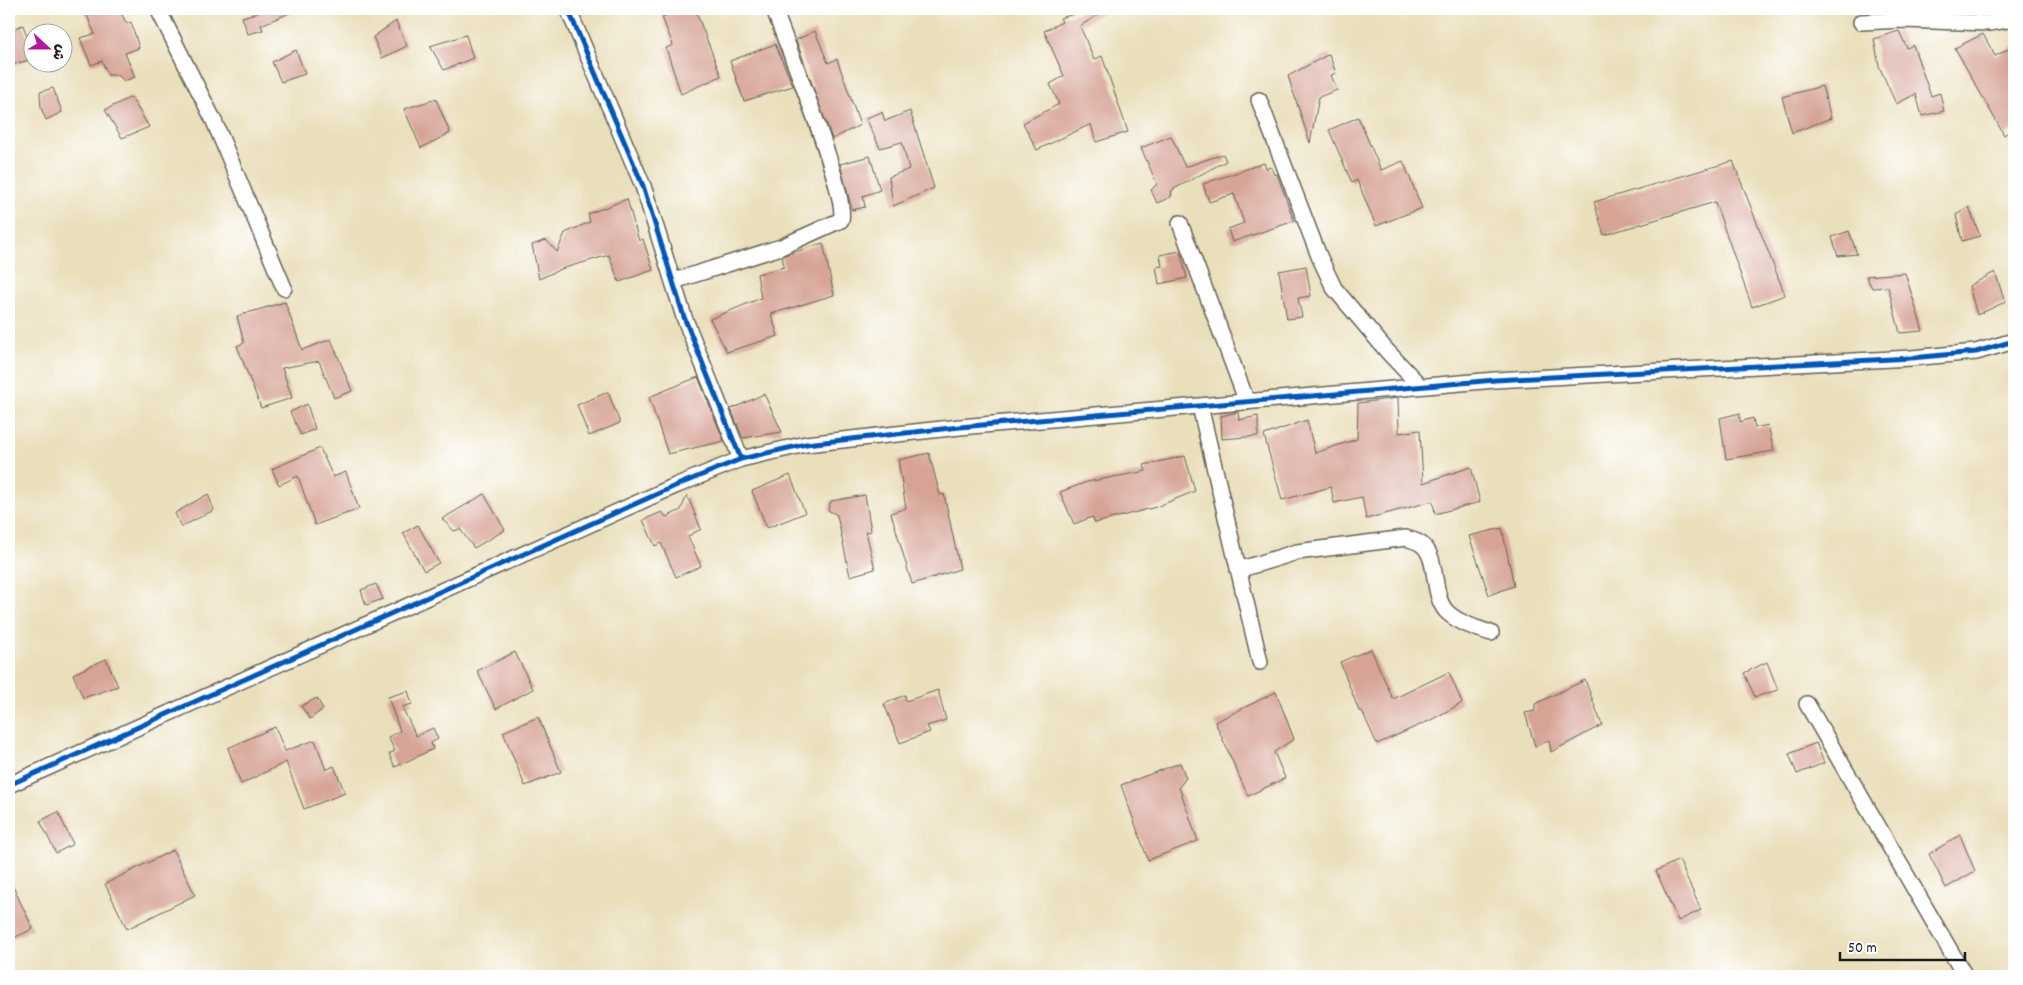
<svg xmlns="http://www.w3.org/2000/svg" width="2023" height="985" viewBox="0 0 2023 985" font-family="Dekko,'Playpen Sans Arabic',sans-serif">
	<rect width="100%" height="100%" fill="#fff"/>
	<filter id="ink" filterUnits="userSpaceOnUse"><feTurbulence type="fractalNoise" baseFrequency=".02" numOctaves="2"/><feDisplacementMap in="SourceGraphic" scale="10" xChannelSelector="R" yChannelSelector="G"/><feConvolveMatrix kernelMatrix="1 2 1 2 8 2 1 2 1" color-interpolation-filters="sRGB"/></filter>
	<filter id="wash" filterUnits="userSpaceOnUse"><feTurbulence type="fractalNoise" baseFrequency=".0096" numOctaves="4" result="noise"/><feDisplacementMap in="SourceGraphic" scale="20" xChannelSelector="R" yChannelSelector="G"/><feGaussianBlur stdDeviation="1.12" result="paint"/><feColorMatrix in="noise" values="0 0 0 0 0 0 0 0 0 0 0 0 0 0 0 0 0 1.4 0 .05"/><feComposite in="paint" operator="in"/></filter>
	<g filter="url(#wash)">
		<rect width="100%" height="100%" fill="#eadfbb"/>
		<g id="blocks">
			<path fill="#d6a395" d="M84 9H119L127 24 131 22 139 48 125 53 135 77 124 81 118 75H108L102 61 91 65 80 38 95 34Z
				M270 9H291L292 12 261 25 263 30 248 34 242 17Z
				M684 9H695L721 76 681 94 666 48 673 45 662 17Z
				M1092 9H1108L1080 26 1094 60 1102 56 1128 132 1096 142 1091 124 1037 150 1023 123 1059 104 1050 84 1064 76 1044 31 1062 22 1060 18Z
				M396 21 407 46 382 58 373 37Z
				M23 25 32 50V59L9 66V30Z
				M815 31 828 63 837 59 860 125 832 139 796 40Z
				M1899 31 1907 48 1913 45 1931 96 1940 93 1944 111 1922 116 1916 94 1896 104 1879 66 1874 39Z
				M1983 34 1995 56 2014 46V129L2004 135 1955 48Z
				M466 35 473 58 444 70 430 46Z
				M775 44 793 86 744 101 730 61Z
				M296 50 305 74 281 82 272 62Z
				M1329 54 1336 73 1331 75 1337 90 1319 97 1310 143 1288 76Z
				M1822 86 1831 118 1792 133 1782 97Z
				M53 88 62 112 46 120 41 108 40 92Z
				M131 97 149 127 122 138 105 110Z
				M436 99 450 133 421 148 404 109Z
				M910 111 934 188 893 206 889 177 909 169 902 142 880 148 866 118 882 112 885 121Z
				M1358 117 1381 170 1403 161 1422 208 1376 226 1357 180 1352 183 1329 130Z
				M1171 136 1185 167 1223 154 1226 161 1172 190 1171 197 1157 203 1151 190 1157 184 1141 148Z
				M870 156 880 190 863 196 865 207 852 210 840 164Z
				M1733 161 1785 295 1752 307 1715 202 1604 235 1594 202Z
				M1264 163 1266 168 1271 167 1274 175 1277 174 1294 221 1232 242 1228 229 1244 223 1234 194 1209 202 1203 184Z
				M627 199 639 241 643 239 653 270 619 282 609 255 561 269 539 279 532 245 546 240 557 252 565 233 590 222 588 214Z
				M1969 207 1980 236 1962 241 1956 215Z
				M1849 231 1857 254 1838 256 1832 237Z
				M823 243 834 295 771 314 778 336 727 352 710 319 761 298 757 274 784 267 782 256Z
				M1180 251 1187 278 1159 284 1156 267 1162 266 1160 255Z
				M1306 266 1311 296 1298 298 1302 317 1287 319 1279 271Z
				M1995 272 2005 302 1977 315 1969 286Z
				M1905 273 1923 331 1900 333 1888 287 1872 288 1866 276Z
				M285 302 302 350 331 339 352 391 334 398 319 361 282 368 292 398 261 408 237 346 244 343 237 316Z
				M698 377 724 441 668 454 649 397Z
				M608 392 620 423 589 436 577 405Z
				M764 394 782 432 743 438 731 409Z
				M1398 398 1399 433 1420 430 1423 483 1471 467 1480 502 1435 514 1433 501 1366 519 1362 497 1334 503 1331 487 1282 500 1264 435 1307 420 1315 453 1357 439 1358 403Z
				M307 404 315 429 301 435 290 412Z
				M1238 412 1239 420 1258 416V436L1222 439 1221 416Z
				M1740 413V422L1753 418 1755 428 1768 425 1774 451 1726 459 1720 418Z
				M320 448 333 477 346 472 359 509 315 525 298 476 279 485 272 469Z
				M929 453 940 495 944 494 960 569 912 584 891 513 906 508 898 460Z
				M1185 456 1195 491 1156 507 1095 523 1092 517 1074 524 1060 492 1087 482 1146 471 1144 465Z
				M790 475 805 513 767 528 752 491Z
				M208 494 214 510 181 527 175 513Z
				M484 494 505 530 474 548 460 529 454 531 442 519Z
				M687 495 701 529 688 536 701 566 676 577 661 543 655 546 643 520 662 512 666 517 681 510Z
				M865 495 871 531 866 532 875 569 850 576 837 515 828 510 831 501Z
				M418 525 439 563 424 571 403 533Z
				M1502 528 1514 586 1489 595 1469 536Z
				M376 584 383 599 366 605 361 590Z
				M1371 649 1393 699 1449 672 1462 703 1431 720 1377 744 1362 711H1359L1340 662Z
				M515 652 533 689 496 709 477 671Z
				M106 659 118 686 83 698 73 674Z
				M1767 662 1778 690 1755 697 1744 673Z
				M1585 680 1602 725 1551 752 1549 740 1535 746 1525 713 1535 711V704Z
				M938 690 946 720 927 726 930 732 900 743 884 704 905 695 906 701Z
				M408 691 412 704 402 707 416 736 433 728 438 739 431 743 433 749 395 767 389 754 395 751 388 737 400 731 388 697Z
				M1276 692 1294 739 1274 752 1285 778 1248 796 1215 722Z
				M317 698 323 709 310 719 301 706Z
				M538 717 561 772 525 786 503 732Z
				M275 727 285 751 315 740 326 770 334 766 345 793 304 809 286 762 241 784 228 748Z
				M1816 743 1824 763 1797 774 1789 754Z
				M1180 763 1186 778 1179 787 1198 841 1148 860 1121 785Z
				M58 812 73 844 56 853 40 821Z
				M1960 835 1975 871 1946 888 1929 854Z
				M173 850 195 895 127 929 105 884Z
				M1679 860 1701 910 1678 921 1656 871Z
				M9 878 33 929 9 940Z"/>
		</g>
	</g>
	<g filter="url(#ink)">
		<use href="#blocks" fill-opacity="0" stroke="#646054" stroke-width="1"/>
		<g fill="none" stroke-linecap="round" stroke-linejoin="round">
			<g stroke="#646054" stroke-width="18">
				<path id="street" d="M158 9 214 121 284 288
					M568 9 643 186 684 317 741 459
					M1861 22 1904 20 1989 23 2014 19
					M1259 100 1319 256 1334 288 1387 351 1420 386
					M1180 223 1247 402
					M674 281 781 247 841 220C849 195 786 43 774 9
					M1200 406 1260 662
					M1238 570 1297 552 1406 538C1411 540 1417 541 1421 544 1439 556 1431 594 1446 611 1458 623 1476 628 1491 633
					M1807 704 1965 976
					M9 785 675 486 741 459 806 444 960 427 1495 380 1911 358 1976 352 2014 341"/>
			</g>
			<use href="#street" stroke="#fff" stroke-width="15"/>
			<g stroke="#fff" stroke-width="8">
				<path id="cycleway" d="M568 9 643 186 684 317 741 459
					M9 785 675 486 741 459 806 444 960 427 1495 380 1911 358 1976 352 2014 341"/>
			</g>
			<use href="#cycleway" stroke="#0057b8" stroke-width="5"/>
		</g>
	</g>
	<rect width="2023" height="985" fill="none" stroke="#fff" stroke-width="30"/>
	<g transform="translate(48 48) rotate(111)"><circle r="24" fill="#ffffff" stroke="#a4a4a4"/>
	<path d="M0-4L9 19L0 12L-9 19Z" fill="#b5179e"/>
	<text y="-8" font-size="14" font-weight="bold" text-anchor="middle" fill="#1c1c1c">ش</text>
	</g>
	<path d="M1840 952v8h125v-8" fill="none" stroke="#1c1c1c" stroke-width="2.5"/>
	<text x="1848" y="952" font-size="15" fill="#1c1c1c" stroke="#ffffff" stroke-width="4" paint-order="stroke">50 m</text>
</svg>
